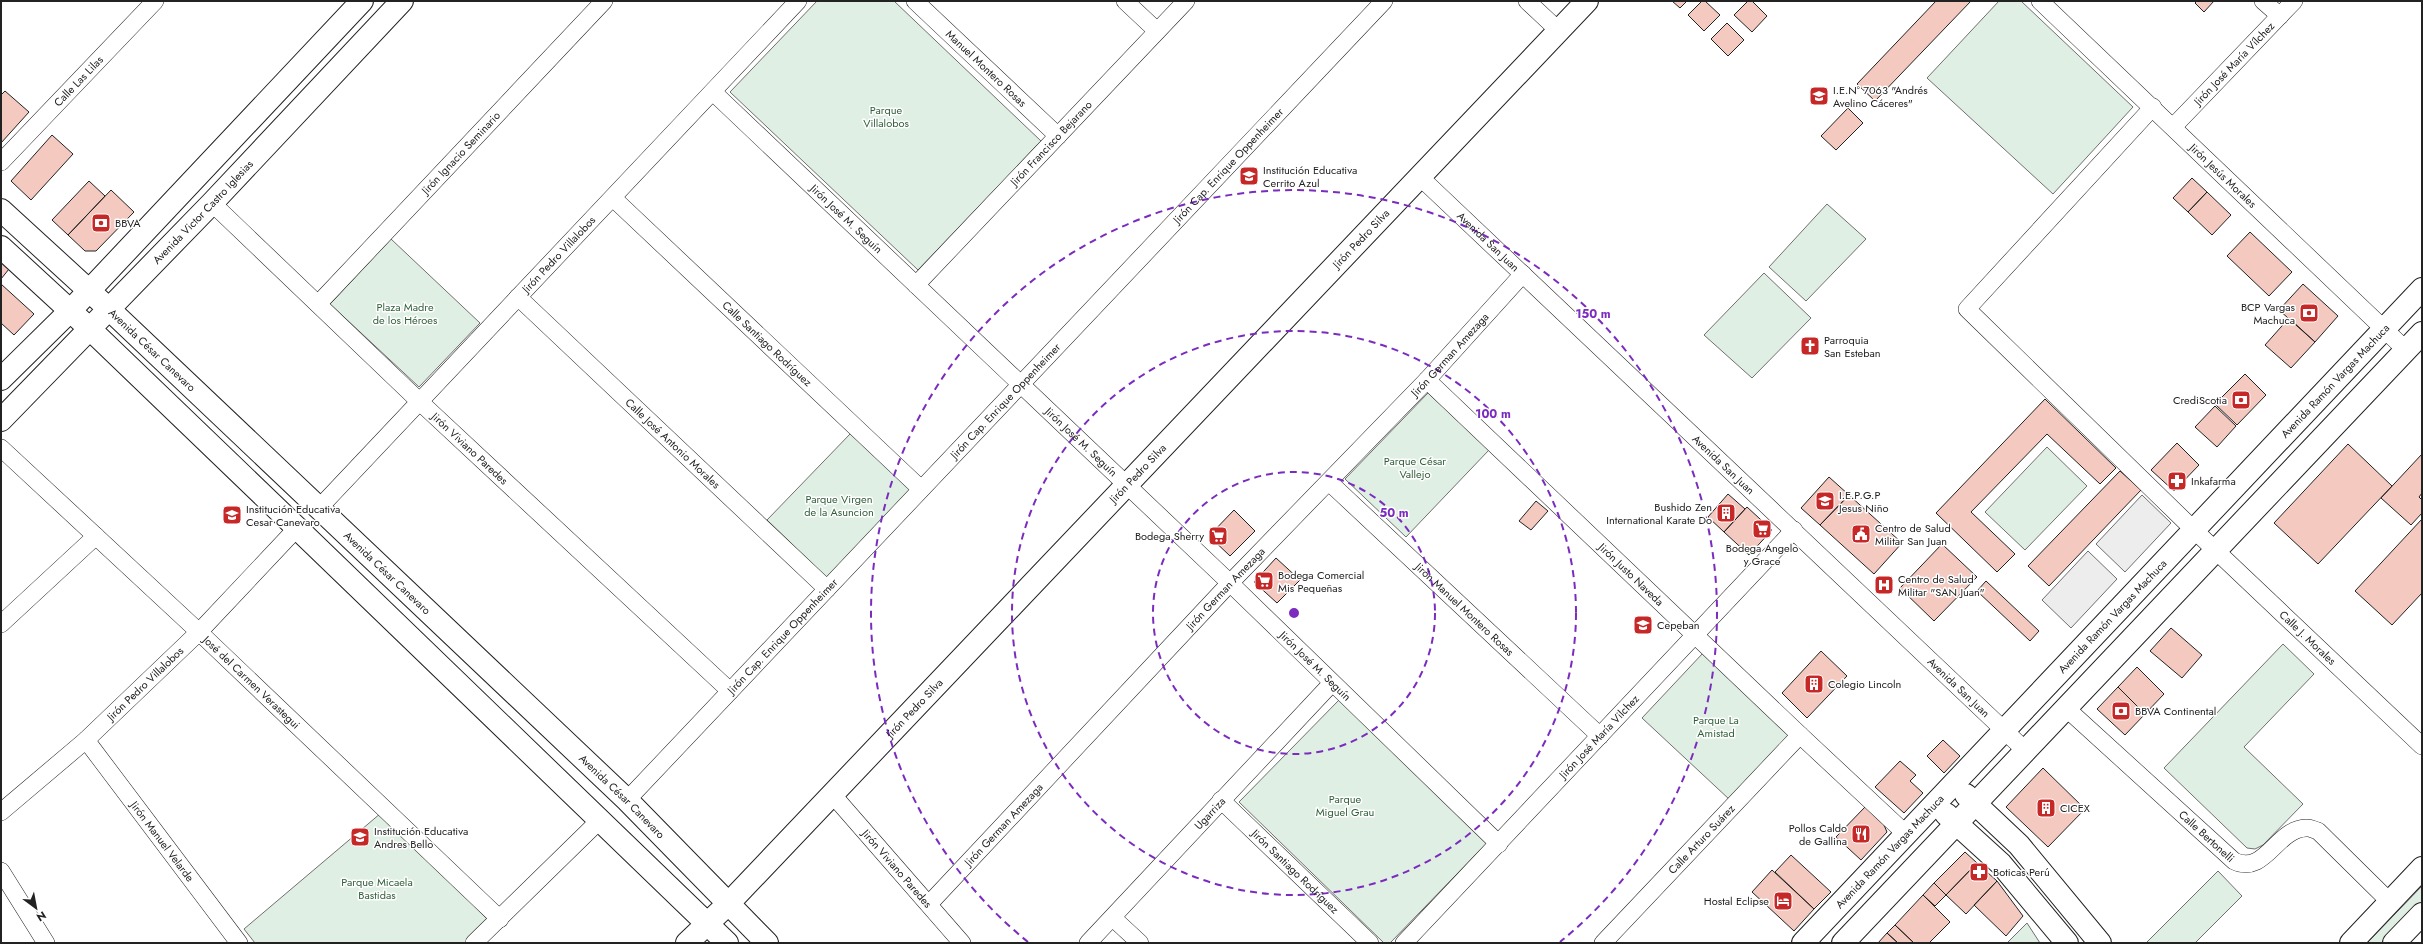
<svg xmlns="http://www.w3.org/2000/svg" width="2423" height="944" viewBox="0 0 2423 944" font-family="Jost,sans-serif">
	<rect width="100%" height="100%" fill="#fff"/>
	<path fill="#e0efe3" stroke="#6f6f6f" d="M817 1H894L1041 141 918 270 730 92Z
		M1999 1H2021L2133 107 2053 194 1927 78Z
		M1827 204 1866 239 1806 301 1769 267Z
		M391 239 480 323 419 387 330 304Z
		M1764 273 1811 318 1752 378 1704 335Z
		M1428 393 1489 450 1406 537 1345 479Z
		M851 433 911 491 827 578 767 520Z
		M2047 447 2087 486 2025 550 1985 512Z
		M2283 644 2314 674 2244 747 2303 804 2263 845 2255 849 2247 848 2164 768Z
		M1703 653 1791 735 1730 800 1642 718Z
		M1339 700 1487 843 1390 943H1384L1239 802Z
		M381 813 489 921 465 943H255L244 929Z
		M2218 871 2242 896 2195 943H2146Z
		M2422 886V907L2387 943H2367Z
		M2027 923 2040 943H2007Z"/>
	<path fill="#ededed" stroke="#6f6f6f" d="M2142 495 2171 523 2125 572 2096 544Z
		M2088 551 2117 579 2071 628 2042 600Z"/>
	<path fill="#f3c9c0" stroke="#222" d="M1672 1H1687L1680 8Z
		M1702 1H1705L1720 15 1704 31 1688 15Z
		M1748 1H1752L1767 16 1752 32 1734 15Z
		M1936 1H1971L1875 101 1857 84Z
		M2197 1H2214L2204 12 2195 3Z
		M1727 23 1744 40 1728 56 1711 39Z
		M5 91 29 112 1 143V95Z
		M1848 108 1863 123 1836 150 1821 136Z
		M52 135 73 154 31 200 11 181Z
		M2192 178 2207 192 2188 212 2173 198Z
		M89 181 105 196 68 235 52 220Z
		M111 190 134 212 96 251H85L68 235Z
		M2207 192 2231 215 2212 235 2188 212Z
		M2250 232 2292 272 2269 296 2227 256Z
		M1 262 9 269 1 279Z
		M1 284 34 314 14 335 1 323Z
		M2303 284 2338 316 2315 342 2279 310Z
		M2289 318 2315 342 2291 368 2265 345Z
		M2245 374 2266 395 2237 425 2215 404Z
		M2045 399 2116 468 2100 484 2047 434 1971 512 2015 554 1997 572 1936 513Z
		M2215 406 2236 426 2217 447 2195 427Z
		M2177 443 2199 465 2174 491 2151 470Z
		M2348 444 2392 486 2318 564 2274 523Z
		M2422 454V493L2419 497 2422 500V513L2411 525 2381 498Z
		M2120 471 2141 490 2049 586 2028 566Z
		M1829 477 1849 495 1820 525 1801 508Z
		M1728 494 1745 509 1724 532 1708 517Z
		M1849 495 1902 543 1874 574 1820 525Z
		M1536 501 1548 511 1531 530 1519 521Z
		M1747 507 1772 530 1749 555 1724 532Z
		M1234 510 1255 531 1230 556 1209 536Z
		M2422 519V593L2392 625 2355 591Z
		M1942 544 1977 577 1934 621 1900 588Z
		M1276 558 1300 580 1277 603 1254 582Z
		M1986 581 2039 631 2030 641 1977 591Z
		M2171 628 2202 655 2182 678 2150 651Z
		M1821 651 1847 676 1807 718 1782 693Z
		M2137 667 2164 694 2145 714 2118 687Z
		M2118 687 2145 714 2125 735 2097 709Z
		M1943 740 1960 756 1944 773 1927 756Z
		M1900 761 1916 775 1910 781 1923 793 1904 813 1875 787Z
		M2043 768 2085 809 2048 847 2006 807Z
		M1865 807 1884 825 1887 832 1861 860 1836 837Z
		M1965 852 1977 863 1946 895 1934 883Z
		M1791 855 1831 892 1814 909 1775 872Z
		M1977 863 1997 881 1966 914 1946 895Z
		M1772 870 1814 909 1794 931 1752 892Z
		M1997 881 2023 916 2006 936 1974 905Z
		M1934 883 1946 895 1935 906 1923 895Z
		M1923 895 1950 922 1929 943H1914L1895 925Z
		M1895 925 1914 943H1898L1887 933Z
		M1887 933 1898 943H1878Z"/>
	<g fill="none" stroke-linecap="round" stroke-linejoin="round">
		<g stroke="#222" stroke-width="18">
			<g id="street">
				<path id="s1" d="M915 1 1058 136"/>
				<path d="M1125 1 1157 31"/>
				<path d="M1527 1 1559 31"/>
				<path id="s2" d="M2040 1 2406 350"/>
				<path d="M2263 1 2280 16"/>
				<path id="s3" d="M713 92 1230 583 1499 844"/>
				<path id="s4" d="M2153 107 1967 309 2193 529 2422 746"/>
				<path id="s5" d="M2173 127 2294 1"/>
				<path id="s6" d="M1 162 155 1"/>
				<path id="s7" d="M1420 177 2027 752"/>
				<path id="s8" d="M613 198 921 489"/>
				<path id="s9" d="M212 203 420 402 730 691"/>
				<path id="s10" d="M916 285 1186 1"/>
				<path id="s11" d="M518 297 827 589"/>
				<path id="s12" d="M318 304 604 1"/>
				<path id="s13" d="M1427 380 1800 735 1906 834"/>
				<path id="s14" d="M1 448 199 632 500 919"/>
				<path id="s15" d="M1329 482 1600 736"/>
				<path id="s16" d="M319 508 798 1"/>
				<path d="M1 624 96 536"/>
				<path id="s17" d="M2067 709 2234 861C2265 876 2276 829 2306 828 2309 827 2314 830 2318 831L2390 902"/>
				<path id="s18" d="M86 740 239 943"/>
				<path id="s19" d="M832 794 962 943"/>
				<path id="s20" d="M627 800 1384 1"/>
				<path id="s21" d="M1221 800 1370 943"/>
				<path id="s22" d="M1 812 86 740 199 632 297 528"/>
				<path d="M1 871 46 943"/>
				<path id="s23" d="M929 904 1230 583 1427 380 1523 274"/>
				<path d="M1113 918 1140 943"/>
				<path d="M474 943 601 819"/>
				<path id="s24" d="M1088 943 1332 683"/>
				<path id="s25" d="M1404 943 1794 530"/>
				<path id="s26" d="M1603 943 1800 735"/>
			</g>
		</g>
		<g stroke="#222" stroke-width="24">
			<g id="secondary">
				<path id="s27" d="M1 210 109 309 627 800 767 943"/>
				<path d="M1 247 90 329 297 528 727 943"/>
				<path d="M1 379 70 311 362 1"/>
				<path id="s28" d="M1 420 212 203 402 1"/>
				<path d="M1966 795 2019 845 2100 943"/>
				<path d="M1946 814 2001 864 2067 943"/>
				<path id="s29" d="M687 943 728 904 1587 1"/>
				<path id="s30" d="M1803 943 2422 289"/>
				<path d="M1843 943 2422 333"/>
				<path d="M2351 943 2422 868"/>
				<path d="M2394 943 2422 914"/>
			</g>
		</g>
		<use href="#street" stroke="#fff" stroke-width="17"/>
		<use href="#secondary" stroke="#fff" stroke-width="22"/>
	</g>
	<g fill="none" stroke="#7b2cbf" stroke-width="2" stroke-dasharray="7 5">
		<circle cx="1294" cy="613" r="141"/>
		<circle cx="1294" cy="613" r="282"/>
		<path d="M1028 942A423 423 0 1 1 1560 942"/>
	</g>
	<defs>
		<g id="school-square" transform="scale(1)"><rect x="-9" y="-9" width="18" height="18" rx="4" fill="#c62828" stroke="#fff"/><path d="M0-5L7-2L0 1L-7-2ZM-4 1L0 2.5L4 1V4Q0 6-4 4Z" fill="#fff"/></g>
		<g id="bank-square" transform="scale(1)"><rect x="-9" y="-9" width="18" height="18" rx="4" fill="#c62828" stroke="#fff"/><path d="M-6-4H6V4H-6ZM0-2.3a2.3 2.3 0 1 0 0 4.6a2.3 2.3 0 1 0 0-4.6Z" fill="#fff"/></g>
		<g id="church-square" transform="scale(1)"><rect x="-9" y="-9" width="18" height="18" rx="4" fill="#c62828" stroke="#fff"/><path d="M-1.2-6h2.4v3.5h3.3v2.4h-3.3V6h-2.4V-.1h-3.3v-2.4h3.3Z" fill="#fff"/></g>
		<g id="pharmacy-square" transform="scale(1)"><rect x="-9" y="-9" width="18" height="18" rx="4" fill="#c62828" stroke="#fff"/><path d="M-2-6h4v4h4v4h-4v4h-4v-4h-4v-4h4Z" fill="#fff"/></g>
		<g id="building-square" transform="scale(1)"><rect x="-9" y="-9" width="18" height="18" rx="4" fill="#c62828" stroke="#fff"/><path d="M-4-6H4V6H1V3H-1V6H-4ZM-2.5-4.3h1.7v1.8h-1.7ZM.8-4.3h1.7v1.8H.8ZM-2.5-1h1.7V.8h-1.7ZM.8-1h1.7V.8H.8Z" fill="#fff"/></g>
		<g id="supermarket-square" transform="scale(1)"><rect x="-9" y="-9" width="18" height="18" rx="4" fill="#c62828" stroke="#fff"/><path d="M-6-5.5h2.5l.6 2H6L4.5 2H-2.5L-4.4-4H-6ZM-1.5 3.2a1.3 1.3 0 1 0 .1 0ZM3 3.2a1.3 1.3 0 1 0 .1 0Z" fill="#fff"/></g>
		<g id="civic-square" transform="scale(1)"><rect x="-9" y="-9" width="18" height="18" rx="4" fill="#c62828" stroke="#fff"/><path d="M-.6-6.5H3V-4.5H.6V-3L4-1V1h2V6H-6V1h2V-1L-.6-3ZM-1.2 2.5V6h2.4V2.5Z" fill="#fff"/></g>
		<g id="hospital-square" transform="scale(1)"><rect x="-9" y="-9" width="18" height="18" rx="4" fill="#c62828" stroke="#fff"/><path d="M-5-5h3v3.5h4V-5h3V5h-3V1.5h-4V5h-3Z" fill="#fff"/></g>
		<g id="university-square" transform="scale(1)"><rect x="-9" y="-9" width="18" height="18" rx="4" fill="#c62828" stroke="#fff"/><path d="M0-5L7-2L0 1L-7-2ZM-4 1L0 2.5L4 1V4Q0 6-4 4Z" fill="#fff"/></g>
		<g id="restaurant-square" transform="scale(1)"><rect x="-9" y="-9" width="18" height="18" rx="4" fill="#c62828" stroke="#fff"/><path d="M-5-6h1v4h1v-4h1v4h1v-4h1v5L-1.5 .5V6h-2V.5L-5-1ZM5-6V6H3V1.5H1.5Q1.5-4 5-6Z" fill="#fff"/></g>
		<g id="hotel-square" transform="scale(1)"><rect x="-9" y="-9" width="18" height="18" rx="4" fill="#c62828" stroke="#fff"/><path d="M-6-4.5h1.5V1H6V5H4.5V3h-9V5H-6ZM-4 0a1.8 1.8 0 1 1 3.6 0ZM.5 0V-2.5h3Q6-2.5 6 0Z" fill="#fff"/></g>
	</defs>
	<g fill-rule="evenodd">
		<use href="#school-square" x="1819" y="96"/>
		<use href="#school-square" x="1249" y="176"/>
		<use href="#bank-square" x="101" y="223"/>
		<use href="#bank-square" x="2309" y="313"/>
		<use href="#church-square" x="1810" y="346"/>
		<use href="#bank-square" x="2241" y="400"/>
		<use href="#pharmacy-square" x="2177" y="481"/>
		<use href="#school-square" x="1825" y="501"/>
		<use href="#building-square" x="1726" y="513"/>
		<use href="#school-square" x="232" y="515"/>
		<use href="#supermarket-square" x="1762" y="529"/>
		<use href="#civic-square" x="1861" y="534"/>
		<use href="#supermarket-square" x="1218" y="536"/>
		<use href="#supermarket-square" x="1264" y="581"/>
		<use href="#hospital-square" x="1884" y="585"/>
		<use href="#university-square" x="1643" y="625"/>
		<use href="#building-square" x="1814" y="684"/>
		<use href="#bank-square" x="2121" y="711"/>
		<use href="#building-square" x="2046" y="808"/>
		<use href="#restaurant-square" x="1861" y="834"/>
		<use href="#school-square" x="360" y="837"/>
		<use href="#pharmacy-square" x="1979" y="872"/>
		<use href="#hotel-square" x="1783" y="901"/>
	</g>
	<g text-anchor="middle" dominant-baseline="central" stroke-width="3" stroke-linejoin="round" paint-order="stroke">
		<g font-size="11" fill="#222" stroke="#fff">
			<text stroke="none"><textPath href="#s5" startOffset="88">Jirón José María Vílchez</textPath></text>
			<text stroke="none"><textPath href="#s1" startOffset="98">Manuel Montero Rosas</textPath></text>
			<text stroke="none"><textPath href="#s6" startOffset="112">Calle Las Lilas</textPath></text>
			<text stroke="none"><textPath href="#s10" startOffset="196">Jirón Francisco Bejarano</textPath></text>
			<text stroke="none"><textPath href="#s12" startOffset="208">Jirón Ignacio Seminario</textPath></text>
			<text stroke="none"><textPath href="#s20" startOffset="874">Jirón Cap. Enrique Oppenheimer</textPath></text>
			<text stroke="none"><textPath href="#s2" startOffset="253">Jirón Jesús Morales</textPath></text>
			<text stroke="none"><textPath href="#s28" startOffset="290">Avenida Victor Castro Iglesias</textPath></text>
			<text stroke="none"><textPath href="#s3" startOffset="184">Jirón José M. Seguín</textPath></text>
			<text stroke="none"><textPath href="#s29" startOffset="975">Jirón Pedro Silva</textPath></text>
			<text stroke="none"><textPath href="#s7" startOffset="94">Avenida San Juan</textPath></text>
			<text stroke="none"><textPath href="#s16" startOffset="349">Jirón Pedro Villalobos</textPath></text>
			<text stroke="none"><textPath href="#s8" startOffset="212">Calle Santiago Rodríguez</textPath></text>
			<text stroke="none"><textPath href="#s27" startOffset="206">Avenida César Canevaro</textPath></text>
			<text stroke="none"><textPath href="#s23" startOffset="757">Jirón German Amezaga</textPath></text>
			<text stroke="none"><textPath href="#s30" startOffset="774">Avenida Ramón Vargas Machuca</textPath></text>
			<text stroke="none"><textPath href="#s20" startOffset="550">Jirón Cap. Enrique Oppenheimer</textPath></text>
			<text stroke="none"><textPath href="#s3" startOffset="508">Jirón José M. Seguín</textPath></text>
			<text stroke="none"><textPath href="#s11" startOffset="213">Calle José Antonio Morales</textPath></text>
			<text stroke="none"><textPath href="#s9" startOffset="356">Jirón Viviano Paredes</textPath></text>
			<text stroke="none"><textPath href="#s7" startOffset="418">Avenida San Juan</textPath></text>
			<text stroke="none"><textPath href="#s29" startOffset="651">Jirón Pedro Silva</textPath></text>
			<text stroke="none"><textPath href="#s27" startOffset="530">Avenida César Canevaro</textPath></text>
			<text stroke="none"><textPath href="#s13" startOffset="282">Jirón Justo Naveda</textPath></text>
			<text stroke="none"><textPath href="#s23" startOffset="433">Jirón German Amezaga</textPath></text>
			<text stroke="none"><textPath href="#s15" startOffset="186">Jirón Manuel Montero Rosas</textPath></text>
			<text stroke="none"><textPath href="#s30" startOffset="450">Avenida Ramón Vargas Machuca</textPath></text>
			<text stroke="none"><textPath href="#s20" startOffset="226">Jirón Cap. Enrique Oppenheimer</textPath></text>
			<text stroke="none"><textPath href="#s4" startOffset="748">Calle J. Morales</textPath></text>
			<text stroke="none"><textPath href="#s3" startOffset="832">Jirón José M. Seguín</textPath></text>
			<text stroke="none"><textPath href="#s14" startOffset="343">José del Carmen Verastegui</textPath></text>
			<text stroke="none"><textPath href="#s22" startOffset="193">Jirón Pedro Villalobos</textPath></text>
			<text stroke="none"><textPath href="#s7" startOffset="742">Avenida San Juan</textPath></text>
			<text stroke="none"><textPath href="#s29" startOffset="327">Jirón Pedro Silva</textPath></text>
			<text stroke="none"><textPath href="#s25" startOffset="284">Jirón José María Vilchez</textPath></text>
			<text stroke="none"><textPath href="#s27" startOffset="854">Avenida César Canevaro</textPath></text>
			<text stroke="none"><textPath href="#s24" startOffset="178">Ugarriza</textPath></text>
			<text stroke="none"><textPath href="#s23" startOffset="109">Jirón German Amezaga</textPath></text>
			<text stroke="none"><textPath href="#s17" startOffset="189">Calle Bertonelli</textPath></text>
			<text stroke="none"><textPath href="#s26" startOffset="143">Calle Arturo Suárez</textPath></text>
			<text stroke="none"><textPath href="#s18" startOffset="127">Jirón Manuel Velarde</textPath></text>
			<text stroke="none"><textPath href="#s30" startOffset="126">Avenida Ramón Vargas Machuca</textPath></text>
			<text stroke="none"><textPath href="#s19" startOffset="99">Jirón Viviano Paredes</textPath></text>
			<text stroke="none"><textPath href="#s21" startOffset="103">Jirón Santiago Rodríguez</textPath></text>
		</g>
		<g font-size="11" fill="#222" stroke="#fff" text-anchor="start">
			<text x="1833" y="90">I.E.N° 7063 "Andrés<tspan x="1833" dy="13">Avelino Cáceres"</tspan></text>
			<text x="1263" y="170">Institución Educativa<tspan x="1263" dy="13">Cerrito Azul</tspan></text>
			<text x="115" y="223">BBVA</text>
			<text x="2295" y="307" text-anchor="end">BCP Vargas<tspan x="2295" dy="13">Machuca</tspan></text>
			<text x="1824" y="340">Parroquia<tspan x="1824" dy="13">San Esteban</tspan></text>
			<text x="2227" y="400" text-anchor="end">CrediScotia</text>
			<text x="2191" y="481">Inkafarma</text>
			<text x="1839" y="495">I.E.P.G.P<tspan x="1839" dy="13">Jesus Niño</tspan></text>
			<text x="1712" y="507" text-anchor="end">Bushido Zen<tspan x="1712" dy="13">International Karate Do</tspan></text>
			<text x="246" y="509">Institución Educativa<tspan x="246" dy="13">Cesar Canevaro</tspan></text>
			<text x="1875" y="528">Centro de Salud<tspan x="1875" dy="13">Militar San Juan</tspan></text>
			<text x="1204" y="536" text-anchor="end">Bodega Sherry</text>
			<text x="1762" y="548" text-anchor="middle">Bodega Angelo<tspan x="1762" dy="13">y Grace</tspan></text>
			<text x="1278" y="575">Bodega Comercial<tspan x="1278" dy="13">Mis Pequeñas</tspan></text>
			<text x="1898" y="579">Centro de Salud<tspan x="1898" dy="13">Militar "SAN Juan"</tspan></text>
			<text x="1657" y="625">Cepeban</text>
			<text x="1828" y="684">Colegio Lincoln</text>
			<text x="2135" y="711">BBVA Continental</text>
			<text x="2060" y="808">CICEX</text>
			<text x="1847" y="828" text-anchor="end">Pollos Caldo<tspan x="1847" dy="13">de Gallina</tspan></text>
			<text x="374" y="831">Institución Educativa<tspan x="374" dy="13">Andres Bello</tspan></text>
			<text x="1993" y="872">Boticas Perú</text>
			<text x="1769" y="901" text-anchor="end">Hostal Eclipse</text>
		</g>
		<g font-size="11" fill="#2f5e38" stroke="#fff">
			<text x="886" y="110">Parque<tspan x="886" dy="13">Villalobos</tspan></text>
			<text x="405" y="307">Plaza Madre<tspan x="405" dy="13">de los Héroes</tspan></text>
			<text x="1415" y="461">Parque César<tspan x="1415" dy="13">Vallejo</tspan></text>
			<text x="839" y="499">Parque Virgen<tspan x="839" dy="13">de la Asuncion</tspan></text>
			<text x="1716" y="720">Parque La<tspan x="1716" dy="13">Amistad</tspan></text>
			<text x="1345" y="799">Parque<tspan x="1345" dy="13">Miguel Grau</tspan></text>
			<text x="377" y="882">Parque Micaela<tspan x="377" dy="13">Bastidas</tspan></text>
		</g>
	</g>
	<circle cx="1294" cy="613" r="6" fill="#7b2cbf" stroke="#fff" stroke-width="2"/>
	<g font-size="12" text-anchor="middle" font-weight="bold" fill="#7b2cbf" stroke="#fff" stroke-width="3" stroke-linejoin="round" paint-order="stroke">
		<text x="1593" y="318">150 m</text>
		<text x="1493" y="418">100 m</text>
		<text x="1394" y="517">50 m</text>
	</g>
	<rect width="2423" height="944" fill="none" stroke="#222222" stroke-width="4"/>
	<g transform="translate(36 908) rotate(148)" stroke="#ffffff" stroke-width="3" paint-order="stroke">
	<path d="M0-3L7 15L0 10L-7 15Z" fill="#222222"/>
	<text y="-6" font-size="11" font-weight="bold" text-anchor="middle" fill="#222222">N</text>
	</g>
</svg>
